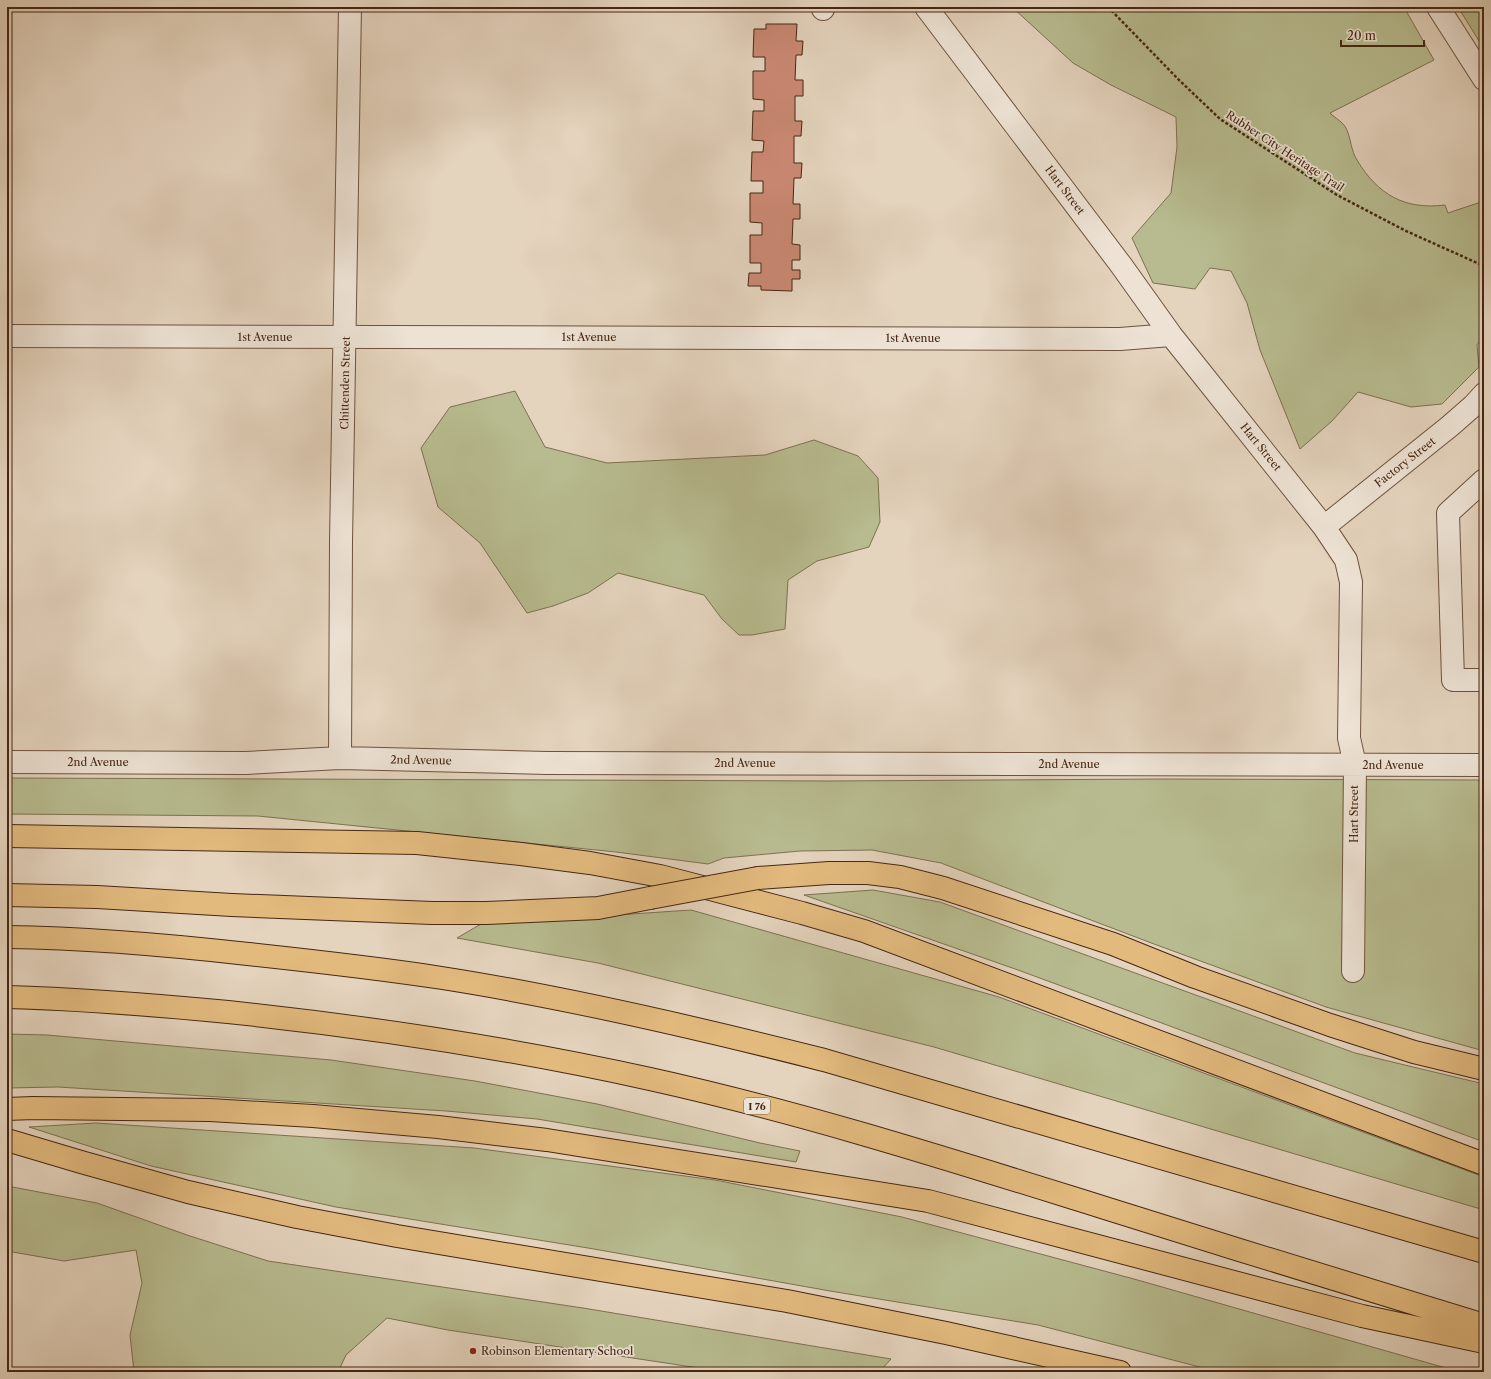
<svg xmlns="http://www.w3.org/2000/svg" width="1491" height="1379" viewBox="0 0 1491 1379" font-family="'Libre Caslon Text',serif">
	<rect width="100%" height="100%" fill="#e4d3bd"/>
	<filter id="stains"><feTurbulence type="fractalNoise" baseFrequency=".005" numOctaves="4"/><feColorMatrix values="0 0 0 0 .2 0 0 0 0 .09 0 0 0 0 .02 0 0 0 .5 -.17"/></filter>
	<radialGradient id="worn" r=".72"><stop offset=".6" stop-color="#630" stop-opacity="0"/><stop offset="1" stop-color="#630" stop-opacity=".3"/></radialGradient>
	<path fill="#b7bb8f" stroke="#7e7150" d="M1012 7H1404L1434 60 1330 113C1335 118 1343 122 1346 128 1351 138 1351 151 1357 160 1378 195 1405 210 1445 205L1448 213 1484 201V335L1477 345 1479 367 1442 404 1411 407 1358 392 1332 421 1300 449 1260 350 1247 303 1231 271 1210 268 1195 289 1153 283 1132 238 1171 193 1177 147 1176 117 1111 85 1073 63Z
		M1458 7H1484V49Z
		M515 391 545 447 607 463 765 455 814 440 858 456 878 478 880 522 869 547 817 561 788 580 785 629 752 635H739L722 619 704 595 618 573 588 593 553 606 527 613 480 543 438 507 421 448 450 407Z
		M7 778 830 781 1159 779 1484 780V1051L1326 1007 1154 944 941 863 872 850 800 851 724 858 708 864 616 852 258 816 7 814Z
		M873 890 940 902 1355 1053 1484 1084V1142L1018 970 804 895Z
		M691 910 999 997 1484 1177V1210L934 1047 598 963 457 938 481 924Z
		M7 1034 47 1035 331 1060 475 1081 597 1104 760 1143 800 1151 796 1162 537 1119 446 1111 58 1087 7 1088Z
		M96 1123 474 1148 715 1180 902 1217 1134 1279 1460 1372H1219L1038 1325 830 1291 594 1249 336 1207 151 1166 29 1127Z
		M7 1186 97 1203 187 1235 268 1261 583 1308 891 1359 879 1372H725L448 1330 387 1318 346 1355 338 1372H134L130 1335 142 1283 136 1250 64 1261 7 1251Z"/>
	<path fill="#ca8873" stroke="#462712" d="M766 24H797L796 41H803L802 55H796L795 80H803V96H795V121H802L801 136H794V163H802L801 178H794L793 204H800V219H793L792 244 800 245V260H792V270H800V279H792V291L761 290V286H748L749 273H761V263H750V235H762V223L750 222V193H763V181H751L752 152H763L764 141 752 140 753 111H764V100L753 99V71H765V57H753L754 29H766Z"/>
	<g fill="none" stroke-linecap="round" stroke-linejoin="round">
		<g stroke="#6e523d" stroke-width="24">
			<path id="minor" d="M926 7 1121 265 1171 335 1324 527 1346 560 1351 582 1349 738 1355 765 1353 971
				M1438 7 1484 79
				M823 9V7
				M7 336 1120 339 1171 335
				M1484 480 1448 513 1453 680H1484
				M1324 527 1450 426 1474 405 1484 394
				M340 758 341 542 350 7
				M7 762 246 763 340 758 547 763 1484 765"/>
		</g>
		<g stroke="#462712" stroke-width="24">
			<path id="highway" d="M7 836 417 843 521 854 590 863 660 876 802 913 864 931 1484 1164
				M758 878 829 873H868L900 877 943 888 1113 944 1195 977 1330 1025 1414 1052 1484 1069
				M7 895 97 897 232 905 432 913H486L598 908 650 898
				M7 937C87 938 168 945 248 954 313 961 377 968 442 978 570 998 698 1028 824 1060L1484 1252
				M7 997C81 999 154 1005 228 1012 370 1027 510 1048 650 1079 804 1113 954 1161 1105 1208 1231 1248 1358 1286 1484 1325
				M7 1109 33 1108 210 1110 313 1116 438 1127 547 1140 928 1201 1362 1316 1484 1342
				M7 1140 81 1162 188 1192 297 1217 397 1236 787 1301 946 1333 1120 1372"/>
		</g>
		<path stroke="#462712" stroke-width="2.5" stroke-dasharray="3 2" stroke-linecap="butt" d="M1108 7 1179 80 1220 119 1337 195 1406 231 1484 266"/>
		<use href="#minor" stroke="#ede2d4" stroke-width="22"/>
		<use href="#highway" stroke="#e2ba7e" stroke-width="22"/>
		<g stroke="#462712" stroke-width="24" stroke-linecap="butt">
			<path id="highway-bridge" d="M650 898 758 878"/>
		</g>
		<use href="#highway-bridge" stroke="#e2ba7e" stroke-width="22"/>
	</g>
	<circle fill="#8f2418" stroke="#ede2d4" stroke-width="1.5" cx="473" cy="1351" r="4"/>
	<g text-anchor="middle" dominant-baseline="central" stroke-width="3.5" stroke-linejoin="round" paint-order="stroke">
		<rect fill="#ede2d4" stroke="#785f4c" stroke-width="1" x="744" y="1098" width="26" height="16" rx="3"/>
		<g font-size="10" font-weight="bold" fill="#462712">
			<text x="757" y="1106">I 76</text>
		</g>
		<g font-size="11" fill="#462712" stroke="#ede2d4">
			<text transform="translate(1285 151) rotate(33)">Rubber City Heritage Trail</text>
			<text transform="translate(1065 190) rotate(53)">Hart Street</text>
			<text x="265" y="337">1st Avenue</text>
			<text x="589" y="337">1st Avenue</text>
			<text x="913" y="338">1st Avenue</text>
			<text transform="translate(345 383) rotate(-89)">Chittenden Street</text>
			<text transform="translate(1261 447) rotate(51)">Hart Street</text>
			<text transform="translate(1405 462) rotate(-38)">Factory Street</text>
			<text transform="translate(421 760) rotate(1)">2nd Avenue</text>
			<text x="98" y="762">2nd Avenue</text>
			<text x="745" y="763">2nd Avenue</text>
			<text x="1069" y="764">2nd Avenue</text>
			<text x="1393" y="765">2nd Avenue</text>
			<text transform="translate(1354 814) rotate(-90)">Hart Street</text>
		</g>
		<g font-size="11" fill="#462712" stroke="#ede2d4" text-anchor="start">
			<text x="481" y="1351">Robinson Elementary School</text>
		</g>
	</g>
	<rect width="1491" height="1379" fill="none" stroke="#e4d3bd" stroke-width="24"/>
	<rect x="8" y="8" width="1475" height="1363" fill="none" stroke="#462712" stroke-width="2"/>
	<rect x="12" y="12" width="1467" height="1355" fill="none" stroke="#462712"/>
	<path d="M1341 40v6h83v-6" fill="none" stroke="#462712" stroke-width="2"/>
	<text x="1347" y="40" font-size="12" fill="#462712" stroke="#ede2d4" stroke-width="3" paint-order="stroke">20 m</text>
	<rect width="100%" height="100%" filter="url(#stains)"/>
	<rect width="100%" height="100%" fill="url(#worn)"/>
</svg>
